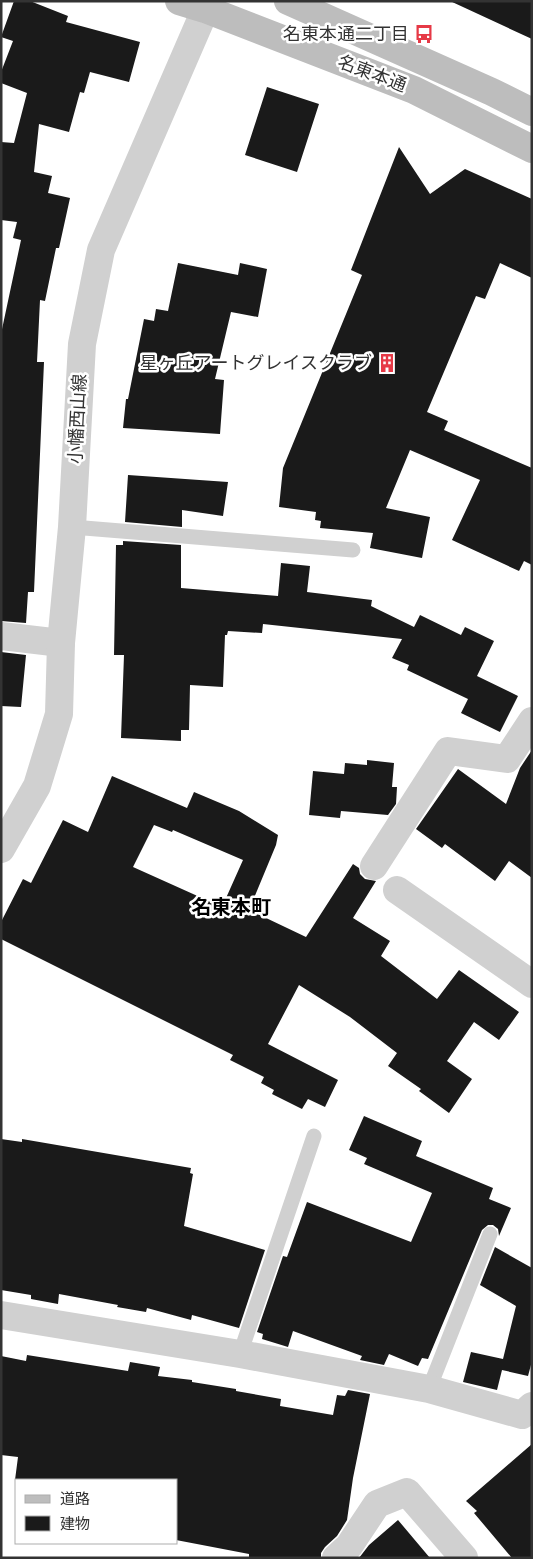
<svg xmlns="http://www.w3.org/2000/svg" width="533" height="1559" viewBox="0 0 533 1559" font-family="'Source Sans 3','Noto Sans JP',sans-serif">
	<rect width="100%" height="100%" fill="#fff"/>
	<path fill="#1a1a1a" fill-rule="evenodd" d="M14 1H30L68 16 66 22 140 42 129 82 90 72 84 93 80 92 69 132 39 124 34 172 52 176 48 193 70 198 59 248H56L45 301 40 300 37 362H44L34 592H28L26 623 1 621V334L21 240 13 238 17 222 1 220V142L14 143 27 93 1 83V72L13 41 1 37Z
		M450 1H532V39Z
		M267 87 319 104 297 172 245 155Z
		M399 147 430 194 465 169 532 199V278L500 263 485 299 476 296 427 412 448 421 444 430 532 468V565L524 561 519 571 452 540 480 480 410 450 386 508 430 517 422 558 370 548 373 533 320 528 321 521 315 520 316 512 279 507 283 468 362 275 351 270Z
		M178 263 238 275 240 263 267 269 258 317 231 312 215 379 224 380 220 434 123 428 126 399H128L144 319 154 321 156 309 168 311Z
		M128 475 228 482 223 516 182 510V527L125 522Z
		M123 541 181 545V588L278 596 281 563 310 566 307 592 372 600 371 606 414 627 420 615 461 635 465 627 494 641 477 676 518 696 500 732 461 713 468 699 407 670 409 665 392 658 402 639 263 624 262 633 228 631 227 635H225L223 687 190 685 189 730H181V741L121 738 124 655H114L116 545H123Z
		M1 652 26 655 21 707 1 706Z
		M532 750V878L509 861 495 881 445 844 442 848 416 829 458 769 506 804 520 768Z
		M367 760 394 763 392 787H397L396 804 388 815 341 811 340 818 309 815 313 771 344 774 345 763 367 765Z
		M112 776 187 808 194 792 239 811 278 835 276 845 249 910 306 937 353 864 359 868 360 874 365 879 376 881 353 918 390 941 381 956 437 999 459 970 519 1012 499 1040 474 1022 447 1061 472 1079 449 1113 419 1091 421 1089 388 1066 397 1053 350 1017 299 985 268 1044 338 1080 325 1107 308 1099 302 1109 272 1094 274 1090 261 1083 264 1077 230 1060 233 1055 1 939V922L23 879 31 883 63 820 88 832ZM154 825 172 832 173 830 243 860 222 907 133 867Z
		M364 1116 422 1141 416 1156 493 1188 489 1199 511 1208 499 1236 498 1229 493 1225H488L482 1230 428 1359 422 1358 418 1366 389 1354 384 1365 360 1360 362 1356 293 1331 288 1347 262 1339 263 1334 257 1332 283 1256 287 1257 307 1202 411 1242 432 1193 364 1164 367 1158 349 1150Z
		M1 1139 22 1142V1139L191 1168 190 1173 193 1174 184 1226 265 1250 239 1328 192 1315 191 1320 147 1308 146 1312 117 1307 118 1305 59 1294 58 1304 31 1299V1295L1 1290Z
		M495 1247 532 1268V1361L528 1376 502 1370 497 1390 463 1382 471 1352 503 1359 516 1306 480 1285Z
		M27 1355 128 1371 130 1362 160 1367 158 1376 192 1380V1382L236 1389V1391L281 1399 280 1406 333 1415 337 1395 345 1396 348 1390 370 1394 353 1478 347 1520 337 1536 325 1547 321 1553V1558H249V1554L176 1540V1480H15L18 1457 1 1455V1356L26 1361Z
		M532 1444V1558H512L474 1513 477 1511 466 1501Z
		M398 1520 430 1558H359L369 1545Z"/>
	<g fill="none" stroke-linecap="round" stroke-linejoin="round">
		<path stroke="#d0d0d0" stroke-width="15" d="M72 527 353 550
			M240 1354 314 1136
			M429 1389 490 1234"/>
		<path stroke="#d0d0d0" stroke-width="28" d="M1 636 61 643
			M374 866 448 751 507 759 532 721
			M397 890 532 984
			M1 1315 240 1354 429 1389 522 1415 532 1406
			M336 1558 349 1546 377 1504 407 1492 464 1558"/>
		<path stroke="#d0d0d0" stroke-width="28" d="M1 849 37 786 59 714 61 643 72 527 82 344 101 250 209 1"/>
		<path stroke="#bdbdbd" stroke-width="28" d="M179 1 205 9 414 90 532 149
			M288 1 492 92 532 112"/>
	</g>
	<defs>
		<g id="bus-bare" transform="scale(1.5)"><path d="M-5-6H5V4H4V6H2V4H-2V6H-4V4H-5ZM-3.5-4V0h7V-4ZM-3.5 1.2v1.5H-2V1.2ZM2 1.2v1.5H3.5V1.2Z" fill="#e63946" stroke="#fff" stroke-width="2.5" paint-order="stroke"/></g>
		<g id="building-bare" transform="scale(1.5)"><path d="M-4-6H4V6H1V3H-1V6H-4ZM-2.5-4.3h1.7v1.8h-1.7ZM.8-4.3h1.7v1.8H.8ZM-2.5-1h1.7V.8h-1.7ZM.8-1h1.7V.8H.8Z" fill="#e63946" stroke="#fff" stroke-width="2.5" paint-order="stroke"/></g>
	</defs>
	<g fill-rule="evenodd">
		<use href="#bus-bare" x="424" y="34"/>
		<use href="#building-bare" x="387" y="363"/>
	</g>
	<g text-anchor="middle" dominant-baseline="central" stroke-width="5" stroke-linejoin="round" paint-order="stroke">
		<g font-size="18" fill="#333" stroke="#fff" text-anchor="end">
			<text x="409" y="34">名東本通二丁目</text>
			<text x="372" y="363">星ヶ丘アートグレイスクラブ</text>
		</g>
		<g font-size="18" fill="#333" stroke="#fff">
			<text transform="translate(372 74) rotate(21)">名東本通</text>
			<text transform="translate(78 419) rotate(-87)">小幡西山線</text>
		</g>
		<g font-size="20" font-weight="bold" fill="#000" stroke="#fff">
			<text x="231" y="908">名東本町</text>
		</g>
	</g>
	<rect width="533" height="1559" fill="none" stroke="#333333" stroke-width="5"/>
	<rect x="15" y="1479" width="162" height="65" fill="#ffffff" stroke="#adadad"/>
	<rect x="25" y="1495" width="25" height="8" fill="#bdbdbd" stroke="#adadad"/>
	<text x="60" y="1504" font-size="15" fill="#333333">道路</text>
	<rect x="25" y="1516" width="25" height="15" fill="#1a1a1a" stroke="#adadad"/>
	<text x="60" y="1529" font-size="15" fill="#333333">建物</text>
</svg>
